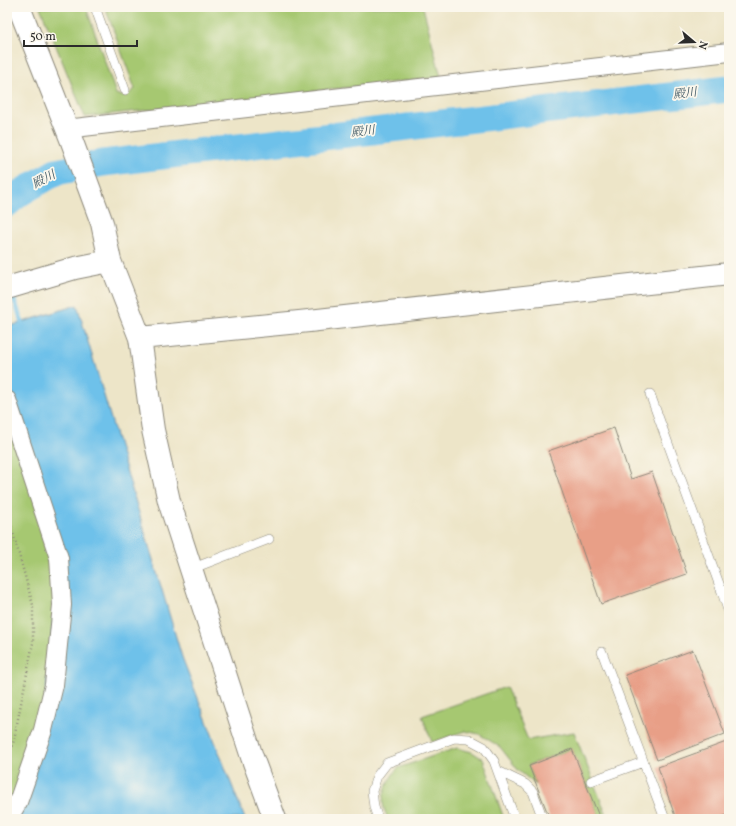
<svg xmlns="http://www.w3.org/2000/svg" width="736" height="826" viewBox="0 0 736 826" font-family="Vollkorn,'Noto Serif JP',serif">
	<rect width="100%" height="100%" fill="#fbf7ec"/>
	<filter id="ink" filterUnits="userSpaceOnUse"><feTurbulence type="fractalNoise" baseFrequency=".025" numOctaves="2"/><feDisplacementMap in="SourceGraphic" scale="8" xChannelSelector="R" yChannelSelector="G"/><feConvolveMatrix kernelMatrix="1 2 1 2 8 2 1 2 1" color-interpolation-filters="sRGB"/></filter>
	<filter id="wash" filterUnits="userSpaceOnUse"><feTurbulence type="fractalNoise" baseFrequency=".012" numOctaves="4" result="noise"/><feDisplacementMap in="SourceGraphic" scale="16" xChannelSelector="R" yChannelSelector="G"/><feGaussianBlur stdDeviation="0.9" result="paint"/><feColorMatrix in="noise" values="0 0 0 0 0 0 0 0 0 0 0 0 0 0 0 0 0 1.4 0 .05"/><feComposite in="paint" operator="in"/></filter>
	<g filter="url(#wash)">
		<rect width="100%" height="100%" fill="#ede5c8"/>
		<path fill="#a6c871" stroke="#687a4e" d="M40 7H86L116 94 125 97 135 89 105 7H423L441 77 85 117Z
			M7 400 59 558 54 685 7 819Z
			M506 687 528 740 574 732 608 819H600L572 749 529 765 536 785 518 770 500 747 479 734 465 731 432 742 422 716Z
			M457 748 472 752 483 759 504 819H388C386 814 383 808 383 803 383 790 390 777 398 768Z"/>
		<path fill="#6ec1ea" stroke="#4c768a" d="M77 305 182 657 245 819H8L42 730 59 558 7 400V327Z"/>
		<g fill="none" stroke-linecap="round" stroke-linejoin="round">
			<path stroke="#6ec1ea" stroke-width="4.5" d="M12 293 24 328"/>
			<path stroke="#6ec1ea" stroke-width="27" d="M7 204 20 193 56 172 103 163 729 89"/>
		</g>
		<g id="blocks">
			<path fill="#e89f87" d="M614 428 631 479 652 472 687 574 601 604 548 451Z
				M693 650 725 734 657 760 625 675Z
				M729 741V814L717 819H676L658 767Z
				M572 749 600 819H550L529 766Z"/>
		</g>
	</g>
	<g filter="url(#ink)">
		<use href="#blocks" fill-opacity="0" stroke="#8c887a" stroke-width="1"/>
		<g fill="none" stroke-linecap="round" stroke-linejoin="round">
			<g stroke="#8c887a" stroke-width="10">
				<path id="lane" d="M95 7 125 90
					M650 394 722 592
					M191 569 269 539
					M729 589 722 592 729 613
					M602 652 665 819
					M498 771 525 784 533 792 543 819
					M591 781 643 762
					M378 819 374 807 372 791 377 776 387 763 454 738 469 739 484 747 494 761 515 819"/>
			</g>
			<g stroke="#8c887a" stroke-width="20">
				<path id="street" d="M66 129 729 52
					M7 400 59 558 62 605 54 685 43 730 18 802 8 819"/>
			</g>
			<g stroke="#8c887a" stroke-width="24">
				<path id="secondary" d="M19 7 71 139 102 223 110 261 140 338 153 430 169 501 252 757 275 819
					M7 288 75 268 110 261
					M140 338 309 321 729 274"/>
			</g>
			<path stroke="#8c887a" stroke-width="2.5" stroke-dasharray="1 3" stroke-linecap="butt" d="M7 511 33 605V643L13 744 7 754"/>
			<use href="#lane" stroke="#fff" stroke-width="9"/>
			<use href="#street" stroke="#fff" stroke-width="18"/>
			<use href="#secondary" stroke="#fff" stroke-width="22"/>
		</g>
	</g>
	<g text-anchor="middle" dominant-baseline="central" stroke-width="3.5" stroke-linejoin="round" paint-order="stroke">
		<g font-size="12" font-style="italic" fill="#3f5864" stroke="#fbf7ec">
			<text transform="translate(685 94) rotate(-7)">殿川</text>
			<text transform="translate(363 132) rotate(-7)">殿川</text>
			<text transform="translate(44 180) rotate(-28)">殿川</text>
		</g>
	</g>
	<rect width="736" height="826" fill="none" stroke="#fbf7ec" stroke-width="24"/>
	<g transform="translate(694 42) rotate(109)" stroke="#fbf7ec" stroke-width="3" paint-order="stroke">
	<path d="M0-3L7 15L0 10L-7 15Z" fill="#2b2b2b"/>
	<text y="-6" font-size="11" font-weight="bold" text-anchor="middle" fill="#2b2b2b">N</text>
	</g>
	<path d="M24 40v6h113v-6" fill="none" stroke="#2b2b2b" stroke-width="2"/>
	<text x="30" y="40" font-size="12" fill="#2b2b2b" stroke="#fbf7ec" stroke-width="3" paint-order="stroke">50 m</text>
</svg>
